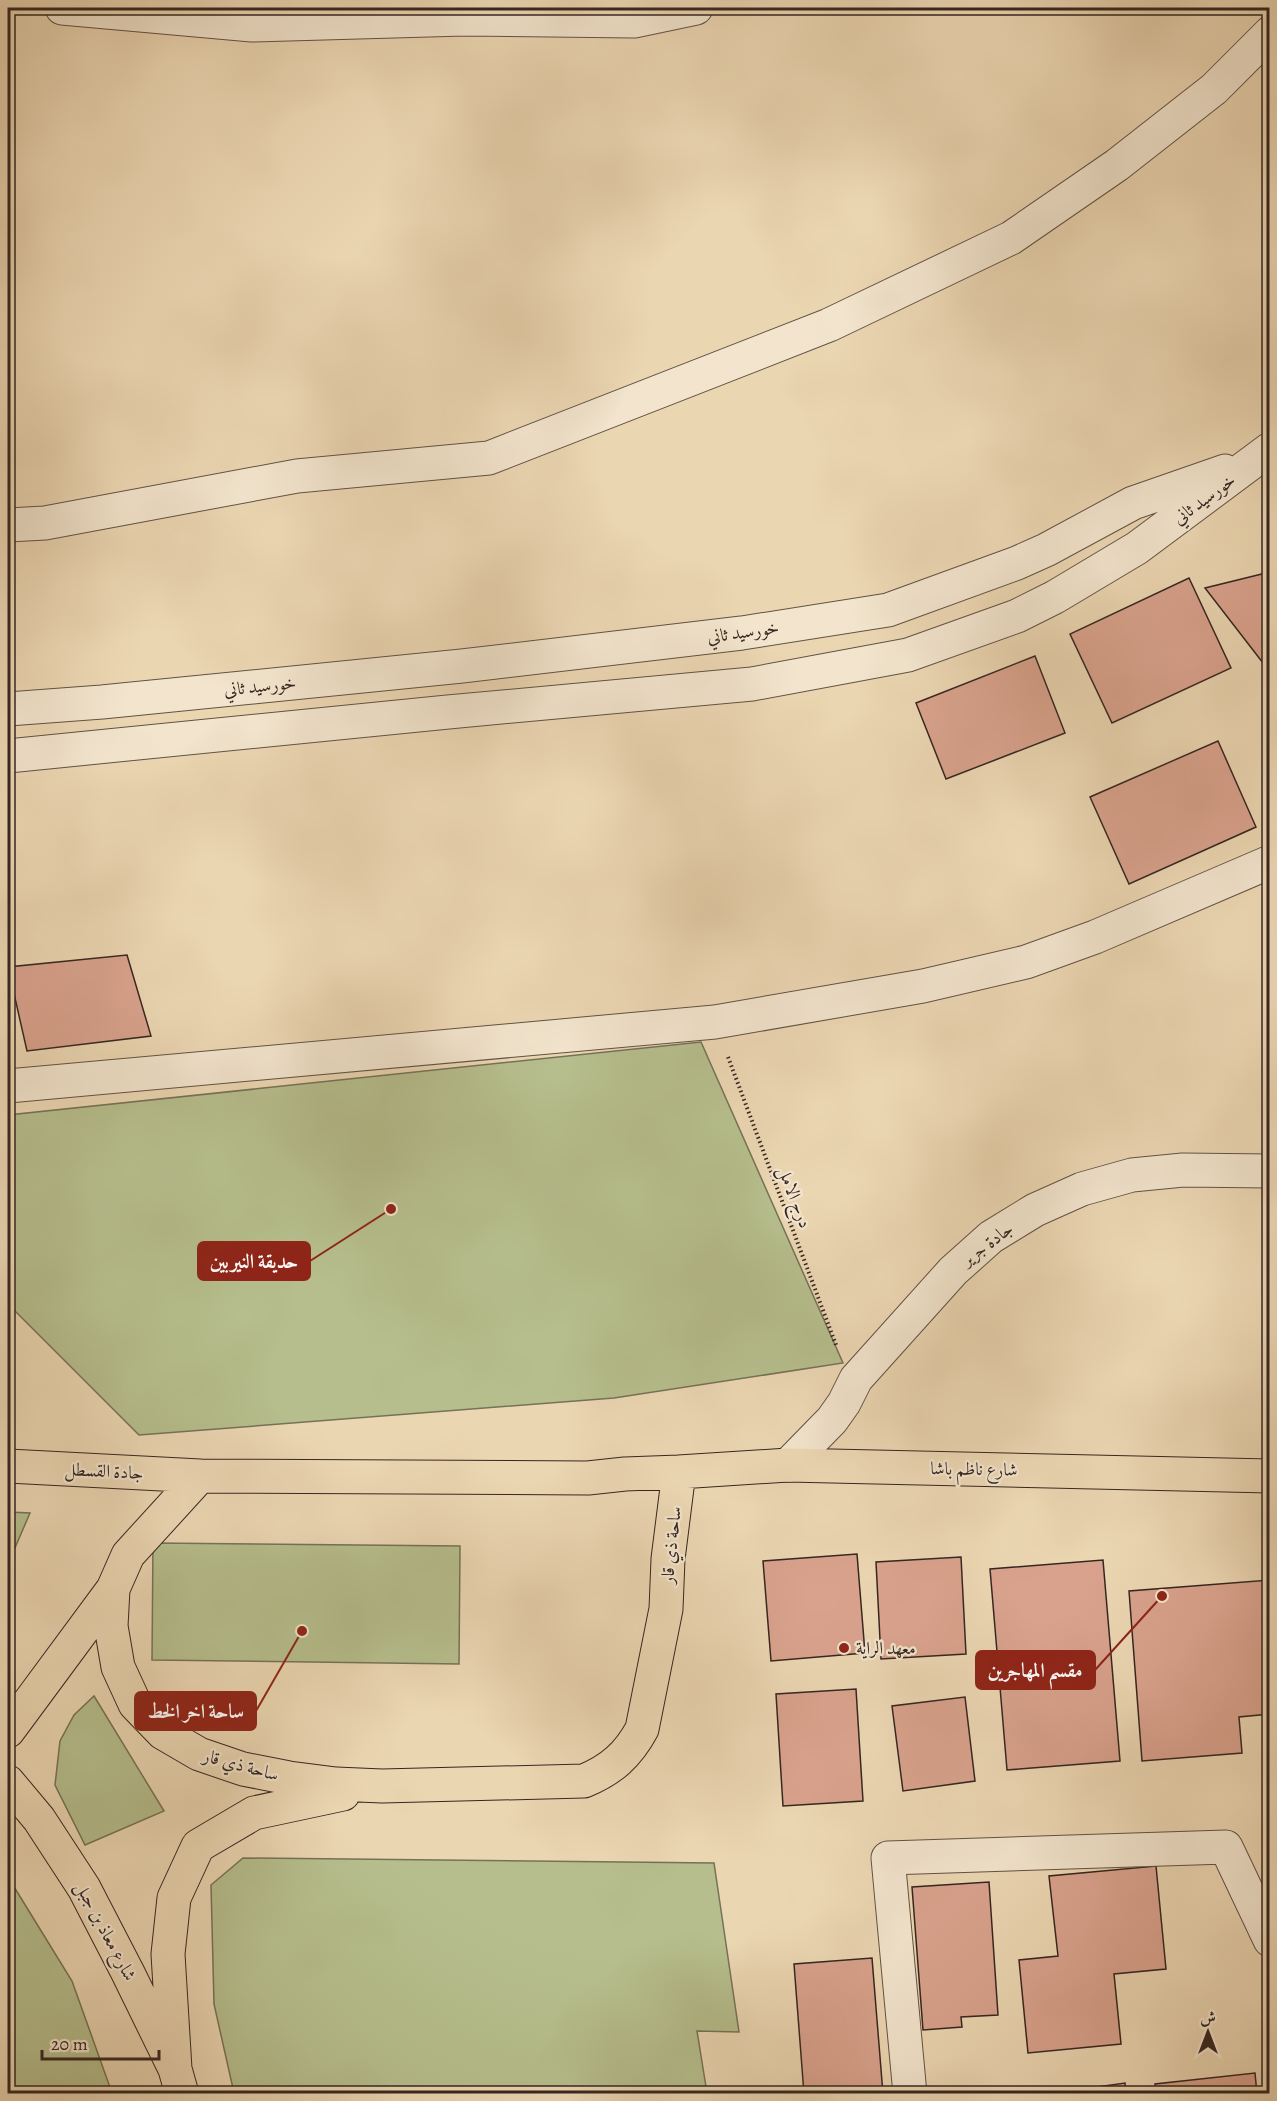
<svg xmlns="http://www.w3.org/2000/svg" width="1277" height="2101" viewBox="0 0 1277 2101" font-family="Alegreya,Amiri,serif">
	<rect width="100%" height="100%" fill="#ebd6b2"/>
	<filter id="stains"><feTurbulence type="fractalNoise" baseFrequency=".00333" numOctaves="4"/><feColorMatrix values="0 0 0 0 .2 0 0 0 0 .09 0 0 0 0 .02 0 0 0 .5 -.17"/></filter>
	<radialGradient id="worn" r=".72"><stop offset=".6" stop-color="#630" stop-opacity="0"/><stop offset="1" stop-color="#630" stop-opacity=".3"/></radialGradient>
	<path fill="#b6be8d" stroke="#767257" stroke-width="1.5" d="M701 1042 843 1363 614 1398 139 1435 8 1304V1115Z
		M8 1512 30 1513 8 1564Z
		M153 1543 460 1546 459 1664 152 1660Z
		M94 1696 164 1811 85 1845 55 1785 60 1741 74 1715Z
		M243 1858 714 1863 739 2032 697 2031 707 2093H234L214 2004 211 1885Z
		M8 1877 72 1981 112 2093H8Z"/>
	<path fill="#d9a28d" stroke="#352621" stroke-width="1.5" d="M1270 572V672L1205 588Z
		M1189 578 1231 668 1112 723 1070 634Z
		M1035 656 1065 733 946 779 916 703Z
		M1218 741 1256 827 1129 884 1090 797Z
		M127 955 151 1036 27 1051 8 967Z
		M857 1554 865 1653 771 1661 763 1561Z
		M961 1557 966 1654 881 1659 876 1562Z
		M1103 1560 1120 1761 1007 1770 990 1569Z
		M1270 1580V1714L1239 1717 1242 1753 1142 1761 1129 1591Z
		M856 1689 863 1801 783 1806 776 1694Z
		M965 1697 975 1781 903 1791 892 1706Z
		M1156 1866 1166 1969 1114 1974 1121 2044 1028 2053 1019 1960 1058 1956 1049 1876Z
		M989 1882 998 2015 961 2017 962 2027 923 2030 912 1887Z
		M872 1958 883 2094H804L794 1964Z
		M1255 2073 1257 2094H1156L1155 2084Z
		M1125 2083 1126 2094H1046Z"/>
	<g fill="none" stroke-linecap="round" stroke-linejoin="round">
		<g stroke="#625245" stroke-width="35">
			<path id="street" d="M62 8 252 25 464 19 634 21 696 8
				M8 525 45 523 297 476 489 458 829 325 1011 238 1117 165 1214 89 1270 33
				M8 709 102 702 462 666 742 633 888 610 1017 563 1046 550 1133 503 1225 471
				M8 756 448 712 752 684 908 655 1017 616 1055 597 1137 548 1270 449
				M8 1086 715 1022 923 986 1026 962 1095 937 1270 862
				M788 1465 832 1420 844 1403 856 1379 953 1271 991 1237 1035 1210 1082 1189 1132 1175 1183 1170 1270 1171
				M910 2094 888 1858 1226 1847 1270 1940"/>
		</g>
		<g stroke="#352621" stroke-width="35">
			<path id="primary" d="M8 1466 200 1476
				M679 1472 668 1559 666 1609 642 1729C628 1755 611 1770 584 1781L382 1786 336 1784 289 1778 243 1769 199 1754 163 1733 135 1704 118 1667 111 1626 113 1589 128 1555 200 1476 588 1478 625 1474Z
				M679 1472 788 1465 1270 1476
				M8 1731 113 1589
				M8 1782 39 1819 84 1888 128 1973 175 2069 182 2094
				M175 2069 168 1954 174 1898 198 1846 254 1813 343 1794"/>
		</g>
		<path stroke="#352621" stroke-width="4" stroke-dasharray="1.5 3" stroke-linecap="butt" d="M728 1057 836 1345"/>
		<use href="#street" stroke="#f2e4cd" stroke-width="33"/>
		<use href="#primary" stroke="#ebd6b2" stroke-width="33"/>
	</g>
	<circle fill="#8f2418" stroke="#f2e4cd" stroke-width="2" cx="844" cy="1648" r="6"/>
	<g text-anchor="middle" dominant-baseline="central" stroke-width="4.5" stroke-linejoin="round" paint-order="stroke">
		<g font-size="18" fill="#352621" stroke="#f2e4cd">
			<text transform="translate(1204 499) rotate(-36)">خورسيد ثاني</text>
			<text transform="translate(743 632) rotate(-8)">خورسيد ثاني</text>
			<text transform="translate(260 686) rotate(-6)">خورسيد ثاني</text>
			<text transform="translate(795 1197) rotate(69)">درج الامل</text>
			<text transform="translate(987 1244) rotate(-37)">جادة جرير</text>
			<text transform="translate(974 1469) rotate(1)">شارع ناظم باشا</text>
			<text transform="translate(104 1471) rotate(3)">جادة القسطل</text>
			<text transform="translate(671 1545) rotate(-84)">ساحة ذي قار</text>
			<text transform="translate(241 1765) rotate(15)">ساحة ذي قار</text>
			<text transform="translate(106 1931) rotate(62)">شارع معاذ بن جبل</text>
		</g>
		<g font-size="18" fill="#352621" stroke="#f2e4cd" text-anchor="start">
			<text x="856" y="1648">معهد الراية</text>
		</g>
	</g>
	<path fill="none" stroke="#8f2418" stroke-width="2" d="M391 1209L310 1261M1162 1596L1095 1670M302 1631L256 1711"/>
	<g fill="#8f2418" stroke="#f2e4cd" stroke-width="2">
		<circle cx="391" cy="1209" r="6"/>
		<circle cx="1162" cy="1596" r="6"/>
		<circle cx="302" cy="1631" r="6"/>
	</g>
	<g fill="#8f2418" stroke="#8f2418" stroke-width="2">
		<rect x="198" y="1242" width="112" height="38" rx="6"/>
		<rect x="976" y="1651" width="119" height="38" rx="6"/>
		<rect x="135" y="1692" width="121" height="38" rx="6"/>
	</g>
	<g font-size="20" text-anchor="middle" font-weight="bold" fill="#fff">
		<text x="254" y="1268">حديقة النيربين</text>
		<text x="1035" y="1677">مقسم المهاجرين</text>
		<text x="196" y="1718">ساحة اخر الخط</text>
	</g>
	<rect width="1277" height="2101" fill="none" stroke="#ebd6b2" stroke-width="30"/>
	<rect x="9" y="9" width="1259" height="2083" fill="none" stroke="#352621" stroke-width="3"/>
	<rect x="15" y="15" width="1247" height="2071" fill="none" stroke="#352621" stroke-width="1.5"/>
	<g transform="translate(1208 2032)" stroke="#f2e4cd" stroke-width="4.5" paint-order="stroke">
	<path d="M0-4.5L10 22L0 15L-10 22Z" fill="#352621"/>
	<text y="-9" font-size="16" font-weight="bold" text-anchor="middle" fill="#352621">ش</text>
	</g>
	<path d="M42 2050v9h117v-9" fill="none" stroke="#352621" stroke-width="3"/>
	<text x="51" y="2050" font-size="18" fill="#352621" stroke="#f2e4cd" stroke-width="4.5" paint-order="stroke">20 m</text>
	<rect width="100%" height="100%" filter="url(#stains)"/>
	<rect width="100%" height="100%" fill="url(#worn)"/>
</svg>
